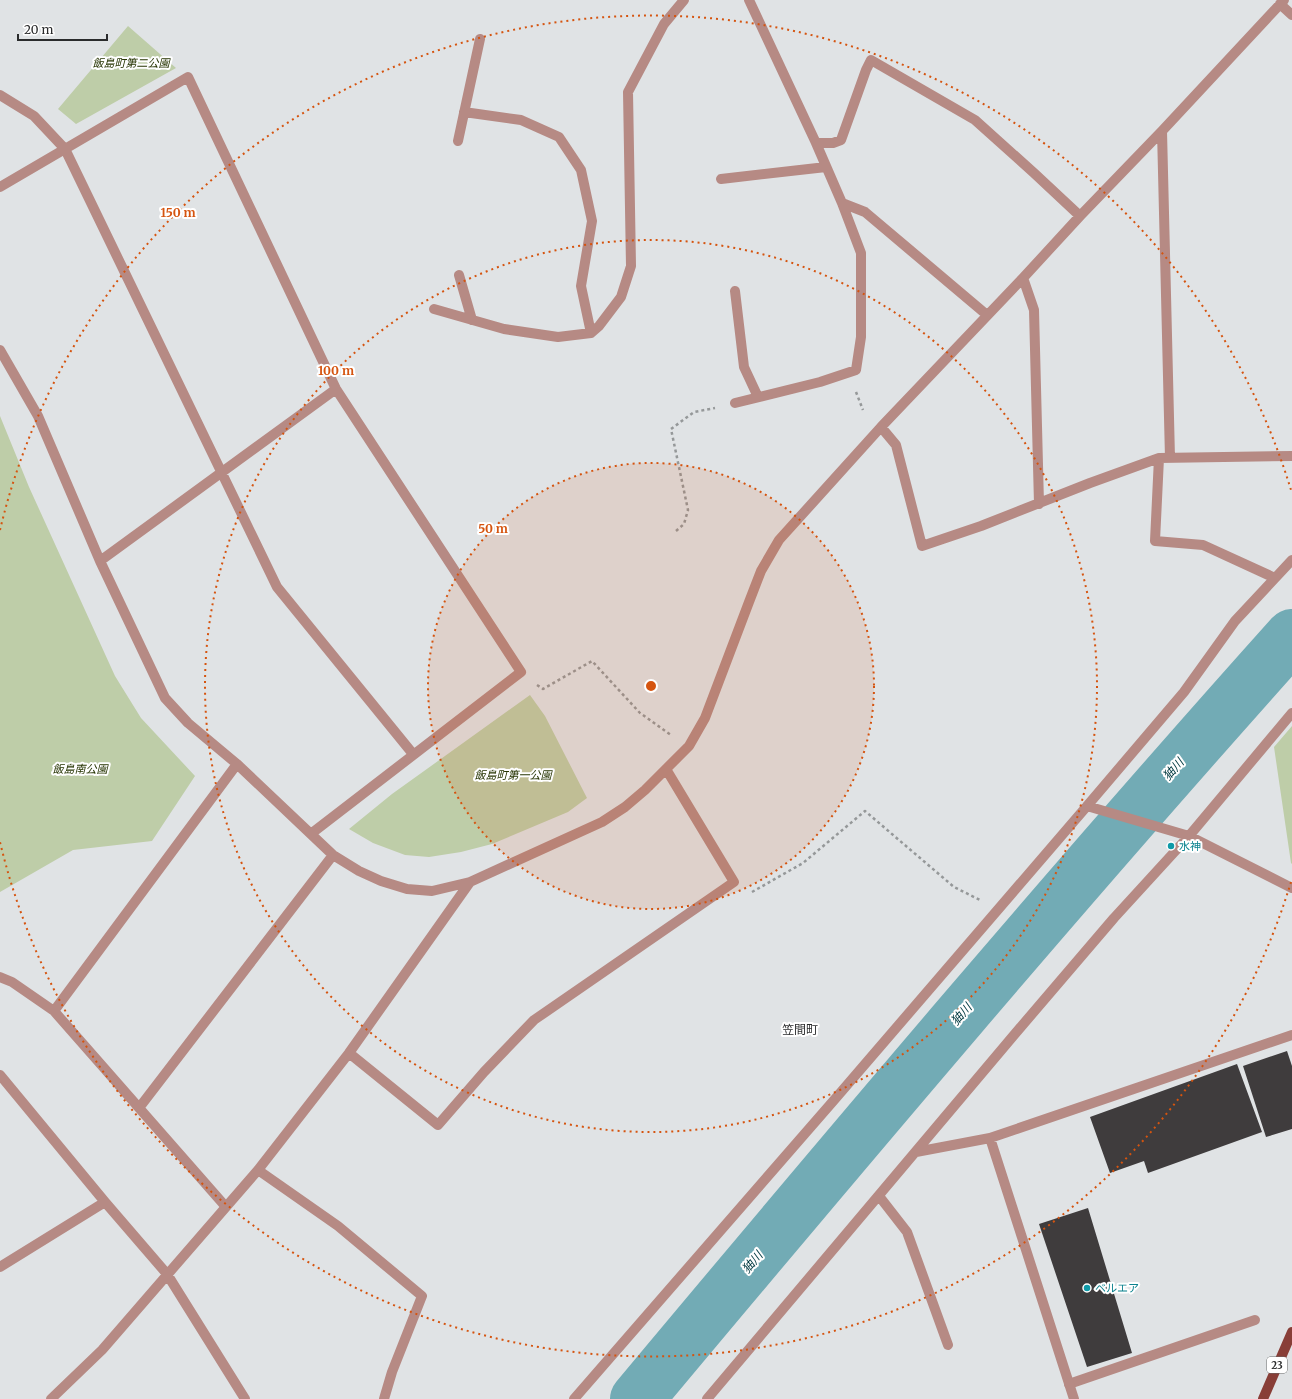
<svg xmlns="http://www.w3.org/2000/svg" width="1292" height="1399" viewBox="0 0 1292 1399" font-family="Merriweather,'Noto Sans JP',serif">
	<rect width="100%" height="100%" fill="#e0e3e5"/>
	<path fill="#becda8" d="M128 26 176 68 76 124 58 109Z
		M0 416 29 487 115 676 141 718 195 776 152 841 73 850 0 892Z
		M530 695 545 716 587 798 568 812 492 844 461 852 429 857 405 855 373 843 349 829 392 794Z
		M1292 726V864L1291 863 1274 747Z"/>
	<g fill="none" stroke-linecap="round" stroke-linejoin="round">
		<path stroke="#72abb5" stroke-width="54" d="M637 1399C852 1142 1068 886 1292 636"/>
	</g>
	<path fill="#3f3c3d" d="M1287 1051 1292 1066V1129L1266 1137 1243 1066Z
		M1237 1064 1262 1132 1148 1173 1144 1161 1110 1173 1090 1117Z
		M1088 1208 1132 1353 1087 1367 1039 1224Z"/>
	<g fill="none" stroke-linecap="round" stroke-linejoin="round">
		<path stroke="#959899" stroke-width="2.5" stroke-dasharray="3 3" stroke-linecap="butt" d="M856 392 863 410
			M676 531 684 524 688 510 671 429 694 412 715 408
			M537 685 543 689 592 661 640 713 671 735
			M752 892 803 863 865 811 954 887 980 900"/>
		<path stroke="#b68a84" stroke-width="10" d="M1069 1384 1255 1320"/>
		<path stroke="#b68a84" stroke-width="10" d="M1280 4 1292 15
			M0 95 34 116 65 149 277 587 413 754
			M464 112 521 120 559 137 581 170 592 221 581 286 591 333
			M1162 131 1170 458
			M458 141 480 39
			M816 143H833L841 140 866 70 871 60 975 120 1034 173 1080 216
			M721 179 826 167
			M0 187 188 77 336 389 521 672 312 833
			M842 203 865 212 987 315
			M459 275 472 320
			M1023 278 1034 310 1039 504
			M735 291 744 367 758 397
			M434 309 504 329 558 337 591 333 599 326 621 297 631 266 628 92 664 24 684 0
			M0 350 38 416 100 561 165 698 188 723 237 764 333 855 359 871 381 881 407 889 432 891 470 882 602 822 625 807 645 790 689 746 705 718 749 602 761 571 779 540 881 427 1023 278 1080 216 1162 131 1284 0
			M735 403 820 382 856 370 861 337V253L842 203 816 143 749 0
			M881 427 896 445 922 546 981 526 1090 483 1159 458 1292 456
			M1159 458 1155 541 1203 545 1275 578
			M100 561 336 389
			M1087 806 1189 836 1292 888
			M0 977 12 982 54 1011 226 1207
			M54 1011 237 764
			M349 1053 438 1125 484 1072 534 1020 734 882 666 769
			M0 1075 105 1202 167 1274 245 1399
			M139 1108 333 855
			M916 1152 990 1138
			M258 1170 338 1226 422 1296 392 1372 384 1399
			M879 1196 907 1232 948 1345
			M0 1267 105 1202
			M51 1399 102 1350 258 1170 349 1053 470 882
			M574 1399 835 1099 1087 806 1184 692 1235 621 1292 560
			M707 1399 1014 1035 1114 918 1189 836 1292 713
			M1074 1399 990 1138 1292 1035"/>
		<path stroke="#883e37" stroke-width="10" d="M1263 1399 1292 1332"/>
	</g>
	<circle cx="651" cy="686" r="223" fill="#d5540f" fill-opacity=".12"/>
	<g fill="none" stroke="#d5540f" stroke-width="2" stroke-dasharray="2 4">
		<circle cx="651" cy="686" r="223"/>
		<circle cx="651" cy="686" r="446"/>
		<path d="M1291 882A669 669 0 0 1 0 842M0 530A669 669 0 0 1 1291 490"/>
	</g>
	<g fill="#0f9aa8" stroke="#fff" stroke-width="1.5">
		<circle cx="1171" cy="846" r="4"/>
		<circle cx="1087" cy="1288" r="4"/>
	</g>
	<g text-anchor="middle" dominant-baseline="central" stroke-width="4" stroke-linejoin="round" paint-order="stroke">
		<rect fill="#fff" stroke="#6a6b6b" stroke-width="1" x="1267" y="1357" width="20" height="16" rx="3"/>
		<g font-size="10" font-weight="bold" fill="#2a2b2c">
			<text x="1277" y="1365">23</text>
		</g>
		<g font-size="11" font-style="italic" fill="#263402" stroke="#fff">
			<text x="131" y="63">飯島町第二公園</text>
			<text x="80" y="769">飯島南公園</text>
			<text x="513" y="775">飯島町第一公園</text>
		</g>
		<g font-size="11" fill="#0d838f" stroke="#fff" text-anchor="start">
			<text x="1179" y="846">水神</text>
			<text x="1095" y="1288">ベルエア</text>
		</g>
		<g font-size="12" font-style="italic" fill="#003940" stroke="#fff">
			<text transform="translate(1173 769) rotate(-49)">㹨川</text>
			<text transform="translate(961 1014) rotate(-49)">㹨川</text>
			<text transform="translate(752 1262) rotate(-50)">㹨川</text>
		</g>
		<g font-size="12" fill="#2a2b2c" stroke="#fff">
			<text x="800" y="1029">笠間町</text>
		</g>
	</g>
	<circle cx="651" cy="686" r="6" fill="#d5540f" stroke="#fff" stroke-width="2"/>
	<g font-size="12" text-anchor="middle" font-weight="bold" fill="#d5540f" stroke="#fff" stroke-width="4" stroke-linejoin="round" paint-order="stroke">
		<text x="178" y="217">150 m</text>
		<text x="336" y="375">100 m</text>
		<text x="493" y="533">50 m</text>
	</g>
	<path d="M18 34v6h89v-6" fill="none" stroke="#2a2b2c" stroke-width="2"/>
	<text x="24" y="34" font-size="12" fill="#2a2b2c" stroke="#ffffff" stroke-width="3" paint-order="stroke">20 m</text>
</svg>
